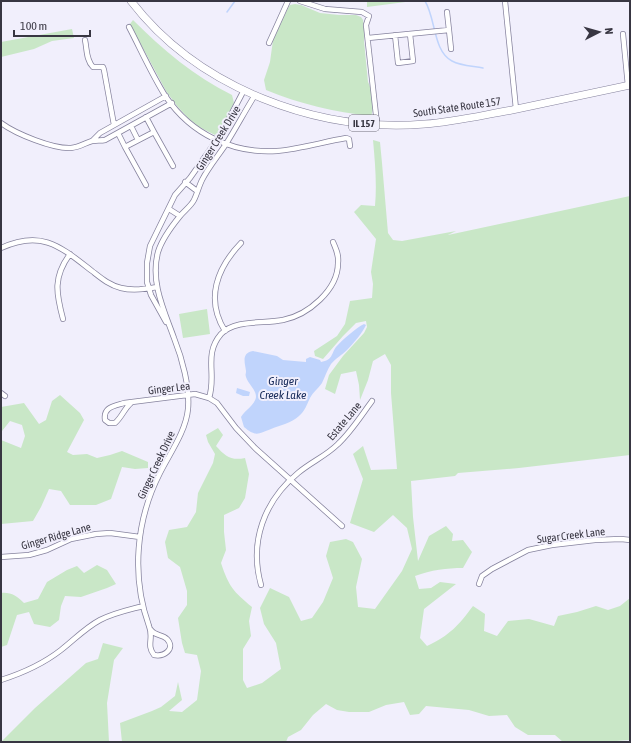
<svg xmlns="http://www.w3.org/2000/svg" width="631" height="743" viewBox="0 0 631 743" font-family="'Asap Condensed',sans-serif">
	<rect width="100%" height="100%" fill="#f1effc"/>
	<path fill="#c9e7c7" d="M367 1H413L367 7Z
		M295 4 301 5 320 13 339 15H356L361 17 363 20 365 30 364 41 368 82C372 89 375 108 371 116 334 112 300 104 266 90L264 80 270 62 273 40 288 8 290 5Z
		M133 20C162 49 195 77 232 95L234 103 219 132 215 135 199 127 188 118 177 106 166 91 130 24Z
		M72 29 74 38 52 41 34 49 1 57V42Z
		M373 140 380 142 382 163 388 233 393 240 402 241 456 231 448 235 630 196V455L519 468 458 473 455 476 411 481 413 517 418 561 429 536 446 526 453 534 452 541 463 540 472 552 463 568C447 568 431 570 415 576L419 589 431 588 440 582 456 584 424 609 420 638 427 646C450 635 458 626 473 606L485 614 484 631 497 636 508 621 529 619 554 626 558 616 577 612 596 606 608 610 620 606 630 598V740L603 742H563L555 735H528L515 727 507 715 489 716 469 710 426 706 419 714 410 715 404 702 386 705 369 712H349L337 710 326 704 313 715 301 730 288 737 286 742H122L120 723 152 711 161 707 175 696 178 682 182 700 169 711 182 712 197 700 201 671 197 655 185 653 182 643 178 618 187 605V591L180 567 168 558 165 542 169 530 187 527 196 512 198 493 213 463 215 454 208 442 206 435 218 428 223 435 216 446C225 456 231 461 245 458L249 474 245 498 239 508 224 515V532L226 550 221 563C229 587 233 591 252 607L249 621 251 636 243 649V680L247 688 262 683 281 669 276 643 264 624 260 608 270 588 289 597 301 621 312 618 323 602 333 578 326 556 330 542 346 539 353 542 362 559 356 587 358 607 375 609 402 571 412 549 407 528 393 515 374 532 350 523 363 479 353 454 363 446 371 470 397 469 391 393V365L385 354 373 361 368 380 360 400 359 385 356 371 341 374 335 394 325 389 329 375 343 356 364 333 367 327 366 321 356 323 343 336 323 359 315 356 314 351 337 336 345 324 350 301 372 298 373 284 371 272 376 239 354 212 361 205 375 206C377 184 375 162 373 140Z
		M207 309 210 334 183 338 179 314Z
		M60 395 80 413 84 420 67 452 73 455 87 454 97 458 110 455 122 451 148 462V468L135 469 122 467 111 499 96 505H70L61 491 49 489 41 507 33 521 1 524V440L21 448 25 436 22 425 10 421 2 431 1 435V407L24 403 39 424 46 420 52 401Z
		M97 565 107 570 116 584 107 588 81 597 65 596 61 606 59 620 50 627 34 624 29 612 17 615 7 645 1 647V593C11 592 17 596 24 603L38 599 47 582 67 570 77 566 84 573Z
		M103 643 123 648 114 660 107 703 109 742H1L35 708 86 663 98 659Z"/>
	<path fill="#c0d4fc" d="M364 324 366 325C363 332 353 344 347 350 342 355 336 358 331 364 327 370 325 377 322 383 318 389 313 392 310 398 307 404 305 411 299 416 291 423 281 425 271 429 258 434 256 437 244 427L241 417C245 410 255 405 256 397 256 389 248 384 246 377 245 373 246 375 246 371 245 363 241 353 253 351L277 356 283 360 306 362V359L310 357 320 360 321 362C333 360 331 354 336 347 342 340 356 328 364 324Z
		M237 388 250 392 249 396H243L236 393Z"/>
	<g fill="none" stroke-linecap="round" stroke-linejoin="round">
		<path stroke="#c0d4fc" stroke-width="1.5" d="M425 1C436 19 433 51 452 61 461 66 473 66 483 68
			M227 12 235 1"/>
		<g stroke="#86839e" stroke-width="6">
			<path id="minor" d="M300 1 325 9 362 12 369 16 366 25 377 124
				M505 1 516 109
				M447 12 449 30
				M129 27C141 50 152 75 166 97 191 134 233 154 277 151 300 149 323 142 346 138L349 139 350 146
				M623 34 628 86
				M395 35 398 63 413 61 410 34
				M368 38 449 30 451 49
				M85 40C87 49 86 60 93 67H103L104 70 114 125
				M269 43 288 1
				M1 123C16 134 53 149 71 148 80 147 85 143 92 141 97 140 101 141 105 140L172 103
				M131 126 138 140
				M154 132 173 166
				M118 133 125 147 154 132 146 117
				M92 141 100 133 166 96
				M125 147 146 185
				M185 182 197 191
				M169 209 180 216
				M1 248C42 229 61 247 92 271 101 278 109 285 121 288 133 291 145 289 157 287
				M63 319C56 293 53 277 70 254
				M166 322 151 295 147 282V263L150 246 175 195 190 178 221 134 244 90
				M225 331C205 299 217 268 241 243
				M1 393 5 396
				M209 398C217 374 203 355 221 334 235 319 264 324 283 320 308 315 338 290 338 263 339 255 336 249 333 242
				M131 403C124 409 122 417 115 423H109L105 420C103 407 114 406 124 403L195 394 209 398 217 403 236 428 255 448 342 526
				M1 557 29 555 47 550 71 539 96 534 110 533 140 537
				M479 584 482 576 492 569 528 550 552 545 595 540 621 539 630 540
				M261 585C249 542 264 501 298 473 311 462 326 456 338 444 351 432 361 416 372 401
				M151 630C155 636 162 634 167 639 176 649 164 657 154 655 146 645 154 638 149 626 131 576 136 520 160 473 170 453 186 431 188 409 190 387 182 358 174 338 164 310 150 282 158 252 162 239 171 227 180 216 184 211 191 206 194 200 197 194 199 186 202 180 208 168 218 156 226 144 236 128 245 111 255 95
				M1 680C23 673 43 664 61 650 74 640 85 628 100 620 113 613 128 610 143 606"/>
		</g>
		<g stroke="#86839e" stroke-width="8">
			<path id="primary" d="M131 1C198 88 317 133 425 124 454 122 483 115 512 110 551 102 591 93 630 85"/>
		</g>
		<use href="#minor" stroke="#fff" stroke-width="4.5"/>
		<use href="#primary" stroke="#fff" stroke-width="7"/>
	</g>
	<g text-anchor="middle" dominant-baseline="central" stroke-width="4" stroke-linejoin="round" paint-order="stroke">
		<rect fill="#f1effc" stroke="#706e7a" stroke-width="1" x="349" y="115" width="30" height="16" rx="3"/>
		<g font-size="10" font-weight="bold" fill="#383642">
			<text x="364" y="123">IL 157</text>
		</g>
		<g font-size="11" fill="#383642" stroke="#f1effc">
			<text transform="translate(457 107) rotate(-8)">South State Route 157</text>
			<text transform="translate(218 138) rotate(-58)">Ginger Creek Drive</text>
			<text transform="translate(169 388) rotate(-7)">Ginger Lea</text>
			<text transform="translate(344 421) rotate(-50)">Estate Lane</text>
			<text transform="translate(156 465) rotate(-65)">Ginger Creek Drive</text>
			<text transform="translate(571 535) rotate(-7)">Sugar Creek Lane</text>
			<text transform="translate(56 536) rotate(-16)">Ginger Ridge Lane</text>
		</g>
		<g font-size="12" font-style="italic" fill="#162958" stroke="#f1effc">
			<text x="283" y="381">Ginger<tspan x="283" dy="14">Creek Lake</tspan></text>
		</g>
	</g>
	<rect width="631" height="743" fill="none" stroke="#383642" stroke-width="4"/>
	<g transform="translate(599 32) rotate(84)" stroke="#f1effc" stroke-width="3" paint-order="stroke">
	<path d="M0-3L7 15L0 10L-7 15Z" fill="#383642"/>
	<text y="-6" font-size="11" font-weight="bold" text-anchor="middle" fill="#383642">N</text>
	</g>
	<path d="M14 30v6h76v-6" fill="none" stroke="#383642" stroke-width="2"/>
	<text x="20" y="30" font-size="12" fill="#383642" stroke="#f1effc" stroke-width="3" paint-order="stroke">100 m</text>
</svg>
